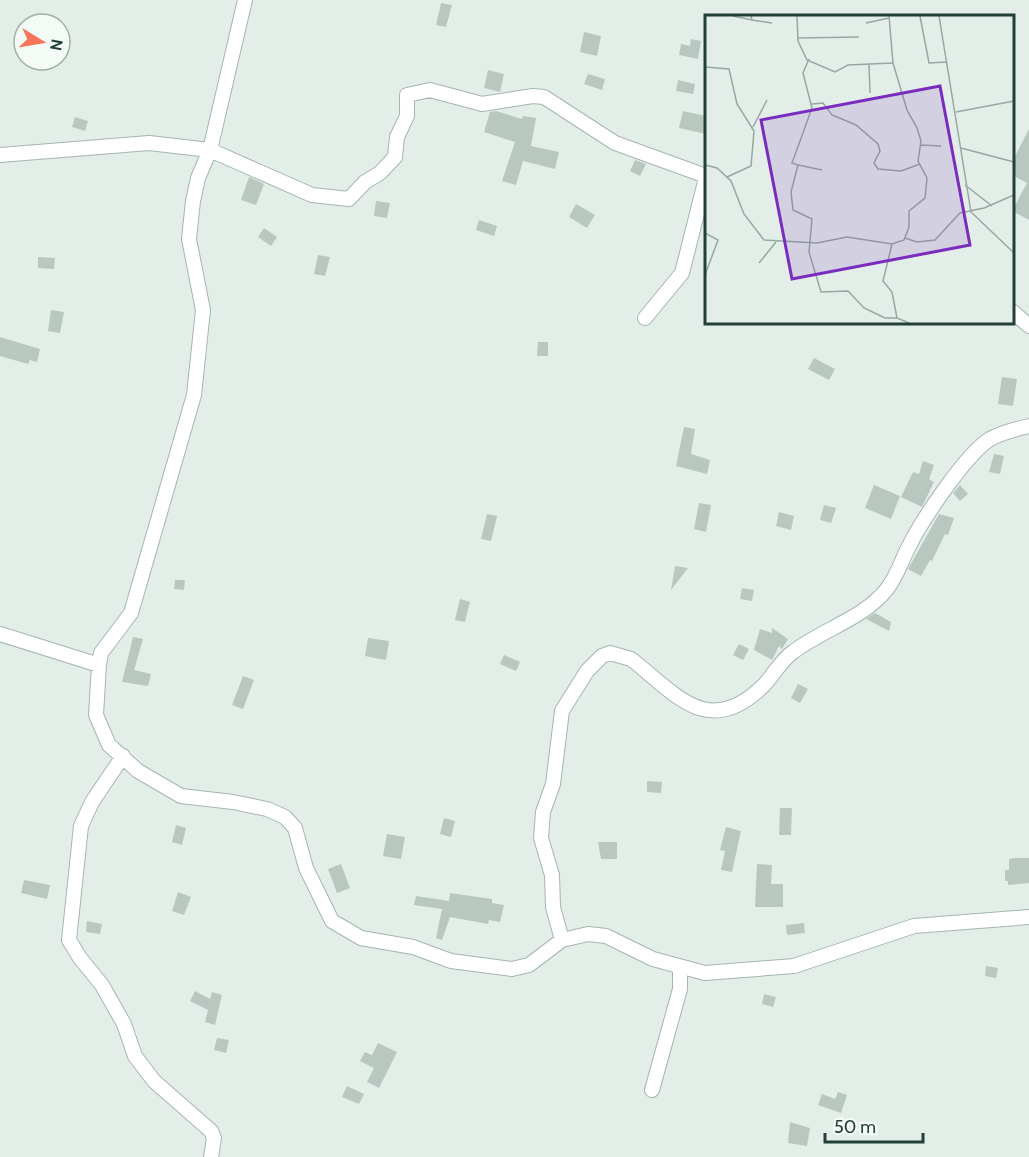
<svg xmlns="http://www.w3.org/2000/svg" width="1029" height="1157" viewBox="0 0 1029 1157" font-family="Cabin,sans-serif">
	<rect width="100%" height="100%" fill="#e3eee8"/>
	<path fill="#b8c8c1" d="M441 3 452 5 446 27 436 25Z
		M584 32 601 36 597 56 580 52Z
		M691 39 701 41 698 59 679 55 681 44 690 46Z
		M488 70 504 74 500 92 484 88Z
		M588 74 605 79 602 90 584 84Z
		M678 80 695 84 693 94 676 91Z
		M496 111 522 119 523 116 536 118 531 146 559 152 555 169 523 161 516 185 502 181 515 142 484 132 490 112Z
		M683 111 706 116V134L679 128Z
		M75 117 88 121 85 131 72 127Z
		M1029 129V220L1012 211 1027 183 1012 175V162Z
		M635 160 646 164 640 176 630 171Z
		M249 177 264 184 256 205 241 200Z
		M376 201 390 203 387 218 374 216Z
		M576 204 595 215 587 228 569 217Z
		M479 220 497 226 494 236 476 230Z
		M264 228 277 237 271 246 258 237Z
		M318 255 330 257 325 276 314 274Z
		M38 257 55 258 54 269 38 268Z
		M51 310 64 312 60 333 48 331Z
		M0 337 40 349 37 362 30 360 28 364 0 356Z
		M538 342H548V356H537Z
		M814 358 835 369 829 380 808 369Z
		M1002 377 1017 379 1013 406 998 404Z
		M684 427 695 429 691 454 710 460 707 474 676 466Z
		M994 454 1004 456 1000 474 989 472Z
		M923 461 934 465 929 479 934 482 922 507 901 497 913 472 919 474Z
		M874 485 900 496 891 519 865 508Z
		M960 485 968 494 960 501 953 493Z
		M699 503 711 505 706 532 694 529Z
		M824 505 836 508 831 523 820 520Z
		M779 512 794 516 791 530 776 526Z
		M487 514 497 516 491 541 481 539Z
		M939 514 954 518 948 535 945 534 932 561 930 560 921 576 908 569Z
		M675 566 688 568 671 590Z
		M175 580H185L184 590 174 589Z
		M742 588 754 590 752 601 740 599Z
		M460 599 470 602 465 622 455 620Z
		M875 613 891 622 889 631 866 619Z
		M772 628 788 639 782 649 779 646 772 660 754 650 760 629 772 633Z
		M133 637 143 639 134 670 151 674 148 686 122 682Z
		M368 638 389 641 386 660 365 656Z
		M739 644 749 649 743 660 733 655Z
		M504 655 520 662 516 671 500 664Z
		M243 676 254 680 243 709 232 705Z
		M798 684 808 689 800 703 791 698Z
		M647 781 662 782 661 793 647 792Z
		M780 808H792L791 835H779Z
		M444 818 455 821 451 837 440 834Z
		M176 825 186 828 182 845 172 842Z
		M726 827 741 831 732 872 721 870 725 851 720 850Z
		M387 834 405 837 401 859 383 856Z
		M598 842H617V859H601Z
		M1014 858H1029V883L1008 885V881H1005V870H1009V859Z
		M341 864 350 888 337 893 328 869Z
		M757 864 772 865 771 884H783V907H755Z
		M24 880 50 885 47 899 21 893Z
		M178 892 191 897 184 915 172 911Z
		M450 893 492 899V903L504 905 500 922 489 920 488 924 450 917 442 940 436 938 442 909 414 905 416 896 449 901Z
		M87 921 102 924 100 934 86 932Z
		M804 923 805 933 787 935 786 925Z
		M986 966 998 968 996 978 985 976Z
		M195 991 210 999 212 992 222 995 215 1025 205 1022 208 1010 190 1001Z
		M764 994 776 997 773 1007 762 1004Z
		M217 1038 229 1040 226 1053 214 1050Z
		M378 1043 397 1052 379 1088 367 1082 374 1068 360 1061 365 1052 372 1055Z
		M347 1086 364 1094 359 1104 342 1097Z
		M838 1092 847 1095 841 1113 818 1105 822 1094 835 1099Z
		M790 1122 810 1128 807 1146 788 1143Z"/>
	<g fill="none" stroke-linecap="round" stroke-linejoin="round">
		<g stroke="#a5b6af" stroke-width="16">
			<path id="street" d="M245 0 210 150 198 178 193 201 189 239 203 310 194 395 131 613 101 653 99 665 96 715 109 745 138 771 181 796 233 802 267 809 285 817 295 828 306 868 332 921 361 938 413 947 451 961 512 969 529 965 562 940 588 934 606 936 653 959 705 973 794 966 914 926 1029 917
				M0 155 149 143 210 150 312 195 349 199 365 182 380 173 395 157 397 137 407 116V95L430 90 482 104 533 96 544 97 615 143 706 176
				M1012 311 1029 326
				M645 318 682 273 706 178
				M0 634 99 665
				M123 756 92 802 81 826 69 940 80 958 102 985 124 1024 135 1056 154 1081 211 1131 214 1138 211 1157
				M562 940 553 907 552 875 541 838 543 812 553 784 562 711 587 671 602 656 610 653 631 659C675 693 708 740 763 686 773 676 781 660 793 652 823 629 863 619 887 589 897 576 901 562 908 548 922 520 965 455 990 439 1002 432 1016 429 1029 426
				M652 1090 680 989V968"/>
		</g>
		<use href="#street" stroke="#fff" stroke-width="14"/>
	</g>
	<g transform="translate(705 15)">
		<rect width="309" height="309" fill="#e3eee8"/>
		<path fill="none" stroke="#96a8a1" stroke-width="1.5" d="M28 1 47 5M46 1 47 5 67 8M92 1 93 26 102 45 130 57 143 50 188 48M215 1 224 48 242 47M234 1 266 197 309 238M161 8 184 3M93 23 154 22M104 44 98 58 107 93 87 148 93 150 86 177 88 195 107 204 104 237 116 277 143 276 159 293 180 303H192M164 50 165 78M0 52 24 54 32 89 49 116 46 151 22 162M107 89 118 88 127 100 151 110 173 129 175 136 169 148 173 154 196 156 215 149M251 97 309 86M48 112 62 85M216 130 236 131M256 133 309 147M0 150 12 153 26 166 39 199 59 225 112 228 142 222 187 229 199 225 204 212V196L220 183 222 163 213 146 216 126 212 113 202 95 188 48 184 1M93 150 117 155M260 170 287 191M0 218 13 225 0 260M200 223 212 227 230 225 255 198 279 193 309 180M187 229 178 266 187 277 192 303 204 308M54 248 71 227"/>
		<path fill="#7b2cbf" fill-opacity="0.15" stroke="#7b2cbf" stroke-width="3" d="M235 71 265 230 87 264 56 105Z"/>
		<rect width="309" height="309" fill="none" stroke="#224036" stroke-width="3"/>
	</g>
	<g transform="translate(42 42) rotate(101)"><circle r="28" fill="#f4faf6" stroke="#a0b0a9" stroke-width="1.5"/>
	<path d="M0-4.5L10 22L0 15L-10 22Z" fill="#f77458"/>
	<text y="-9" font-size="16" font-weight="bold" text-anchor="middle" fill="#224036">N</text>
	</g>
	<path d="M825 1133v9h98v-9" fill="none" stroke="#224036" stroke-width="3"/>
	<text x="834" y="1133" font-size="18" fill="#224036" stroke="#f4faf6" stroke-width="4.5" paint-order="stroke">50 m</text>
</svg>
